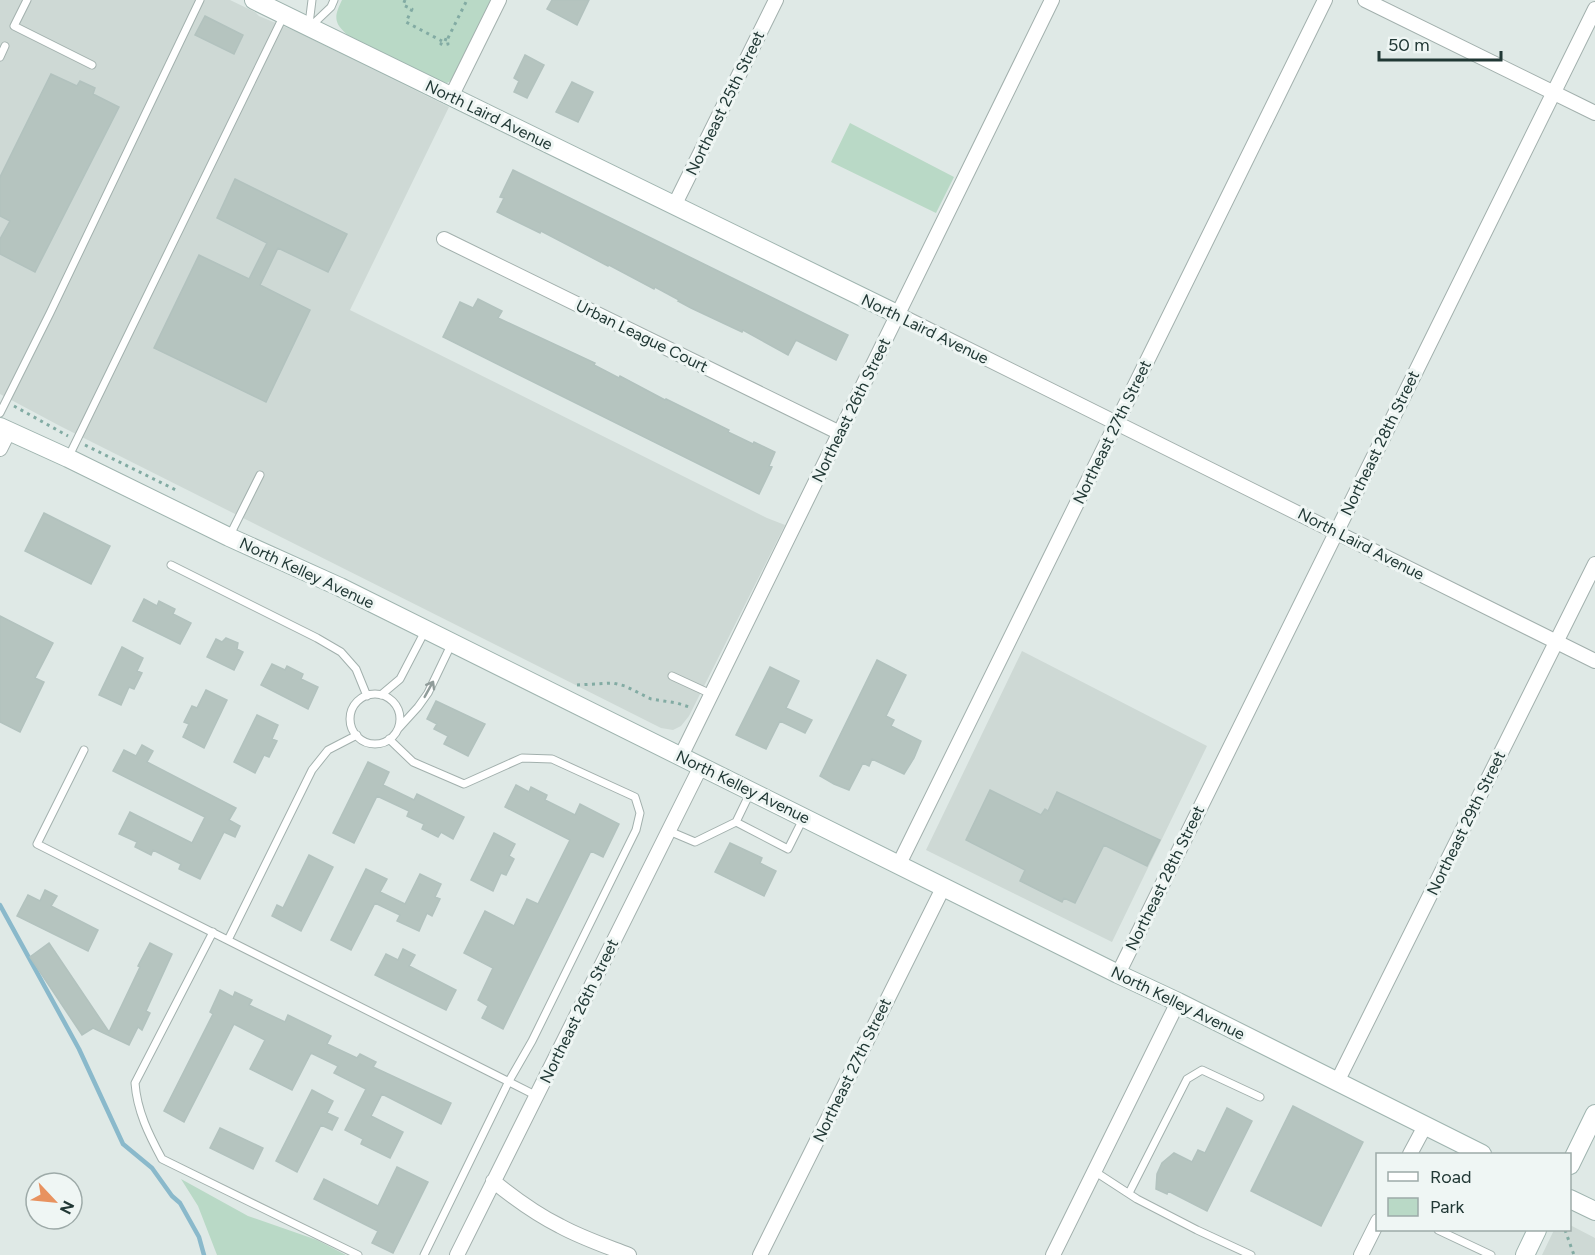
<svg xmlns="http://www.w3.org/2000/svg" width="1595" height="1255" viewBox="0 0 1595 1255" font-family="Figtree,sans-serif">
	<rect width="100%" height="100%" fill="#dfe9e6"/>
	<path fill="#ced9d5" d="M0 0H230L255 12 259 16 295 31 449 107 350 310 767 518 785 525 689 716 681 726 673 730 661 728 60 426 0 394Z
		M1022 651 1207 746 1112 942 926 850Z
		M1570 1225 1595 1238V1255H1542L1554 1230H1570Z"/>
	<path fill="#b9d9c6" d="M342 0H493L453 80 447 83 440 82 350 37C334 24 333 18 342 0Z
		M850 123 954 177 936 213 831 162Z
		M181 1179 248 1216 317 1240 346 1255H217L198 1206Z"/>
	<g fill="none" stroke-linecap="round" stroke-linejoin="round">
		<path stroke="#8ab9cb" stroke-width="4.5" d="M0 905 79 1049 123 1144 152 1168 172 1196 180 1203 199 1237 204 1255"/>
	</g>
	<path fill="#b5c4bf" stroke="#b2c2be" stroke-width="1.5" d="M552 0H589L577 25 547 9Z
		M205 16 243 35 234 54 195 35Z
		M525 55 544 65 527 98 514 92 519 81 514 78Z
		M51 74 77 86 80 81 95 88 93 94 119 107 35 272 0 254V239L10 221 0 216V177Z
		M572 82 593 92 578 122 556 112Z
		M513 170 848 335 836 360 796 340 788 355 743 330 742 332 691 308 678 301 679 300 655 287 654 289 609 265 608 266 541 231 540 233 497 212 504 198 500 197Z
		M235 179 347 234 328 272 278 248 260 285 310 310 266 402 154 348 199 255 249 279 267 243 217 218Z
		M478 299 502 311 498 318 595 363 594 365 619 378 620 376 665 400 666 399 729 430 728 432 753 444 754 442 775 452 769 466 772 467 759 494 443 337 460 302 473 308Z
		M44 513 110 546 91 584 25 551Z
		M144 599 157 606 159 601 175 609 173 614 191 623 180 644 133 621Z
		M0 616 53 643 35 678 44 682 20 732 0 722Z
		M226 638 238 643 237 649 243 652 234 670 207 657 216 639 222 642Z
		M122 647 143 658 137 671 142 673 134 689 129 687 121 705 99 695Z
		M877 660 906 675 886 716 894 720 891 726 921 741 914 758 904 774 872 759 869 766 863 763 849 790 834 784 820 776Z
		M272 664 285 670 287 666 303 674 301 679 318 687 308 709 261 685Z
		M770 667 799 681 786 708 812 720 805 733 780 721 766 749 736 735Z
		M206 690 227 700 204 748 183 737 189 724 184 722 192 706 197 708Z
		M436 701 485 724 468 756 444 744 448 736 434 729 437 724 427 719Z
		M257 715 278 725 272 739 277 741 269 757 264 755 255 773 234 762Z
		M142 745 153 751 147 762 236 808 229 820 240 826 235 837 224 832 200 879 179 869 181 864 153 850 151 855 135 847 137 842 119 834 130 812 192 843 205 817 113 771 124 750 136 756Z
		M368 762 389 772 383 785 414 800 417 794 464 817 453 839 441 832 438 837 422 829 424 824 407 816 409 811 377 796 354 843 333 833Z
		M516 785 529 792 531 787 547 795 545 800 575 815 580 804 619 824 603 857 591 851 503 1029 482 1018 488 1006 478 1000 493 968 464 953 485 911 514 926 527 899 538 904 570 840 505 807Z
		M990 790 1041 815 1045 809 1048 811 1057 792 1160 840 1147 866 1104 845 1075 903 1064 898 1062 902 1020 881 1025 870 966 840Z
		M494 833 515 844 509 856 514 859 506 875 501 873 493 891 471 880Z
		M730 843 762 858 760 863 776 871 764 896 715 872Z
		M309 855 333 867 301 931 272 916 277 905 283 908Z
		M366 869 387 879 380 892 405 904 420 874 441 884 435 897 440 899 432 916 427 913 419 931 397 921 400 915 375 903 351 950 331 940Z
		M45 890 57 896 51 906 98 930 88 951 17 916 28 895 40 901Z
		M49 943 109 1032 140 967 138 966 150 943 172 954 146 1011 150 1013 142 1030 138 1027 129 1045 93 1028 82 1035 30 957Z
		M403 949 415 955 409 966 456 990 446 1010 375 975 386 954 398 960Z
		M220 990 233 997 235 992 252 1000 249 1005 285 1022 288 1015 331 1036 327 1044 357 1058 360 1054 376 1062 373 1067 451 1103 441 1124 382 1094 371 1116 403 1132 390 1158 361 1144 363 1139 345 1130 366 1089 334 1073 338 1066 311 1053 292 1090 250 1069 265 1040 234 1024 184 1122 164 1111 213 1014 210 1012Z
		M312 1090 333 1101 327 1113 338 1118 332 1130 321 1125 297 1172 276 1161Z
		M1293 1106 1363 1142 1321 1226 1251 1191Z
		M1227 1108 1252 1121 1207 1211 1168 1191 1167 1194 1156 1189 1157 1174 1162 1163 1174 1153 1192 1162 1198 1150 1205 1153Z
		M220 1128 263 1148 253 1169 210 1148Z
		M397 1167 428 1182 393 1253 372 1243 378 1231 314 1199 324 1179 378 1206Z"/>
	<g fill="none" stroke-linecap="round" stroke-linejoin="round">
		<g stroke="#a2b0ad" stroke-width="9">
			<path id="lane" d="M27 0 14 26 92 65
				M309 24 312 0
				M311 26 331 7 334 0
				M0 57 5 46
				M0 413 50 313 200 0
				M68 458 284 15
				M229 537 260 475
				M171 565 317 638 341 652 356 669 367 696
				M672 676 711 694
				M350 719a25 25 0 1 1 50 0a25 25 0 1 1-50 0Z
				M381 695 400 679 425 631
				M398 729 418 707 428 693 451 645
				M389 739 413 762 464 784 522 758 552 759 635 797 640 813 636 830 532 1041 509 1081 424 1255
				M84 750 37 844 537 1096
				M751 791 736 822 788 849 803 819
				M669 831 695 842 736 822
				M213 932 135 1083C137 1111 149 1135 162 1159L358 1255
				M228 940 312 770 328 750 357 735
				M1094 1171 1137 1199 1197 1230 1251 1255
				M1129 1193 1187 1079 1202 1070 1260 1097
				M1438 1230 1491 1255"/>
		</g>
		<g stroke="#a2b0ad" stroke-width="16">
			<path id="street" d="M1365 0 1595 113
				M451 97 499 0
				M674 206 776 0
				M444 239 840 433
				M897 314 1595 661
				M0 449 9 431
				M681 756 1052 0
				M899 864 1325 0
				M1118 974 1595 9
				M1337 1082 1595 564
				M1410 1154 1425 1126
				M493 1181C514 1198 536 1214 560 1226 582 1238 606 1246 629 1255
				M457 1255 701 766
				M760 1255 944 886
				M1053 1255 1178 1002
				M1361 1255 1378 1221"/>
		</g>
		<g stroke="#9fb4af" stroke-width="20">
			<path id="secondary" d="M254 0 897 314
				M0 427 68 458 229 537 340 587 1118 974 1178 1002 1482 1154
				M1570 1165 1595 1114
				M1570 1199 1595 1211
				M1525 1255 1537 1230"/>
		</g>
		<path stroke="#82aba3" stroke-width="3" stroke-dasharray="3 4.5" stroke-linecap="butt" d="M405 0 403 5 412 9 406 22 442 41
			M447 40 444 39 442 41 441 44 443 45 448 44 447 40 467 0
			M14 406 68 436
			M85 445 178 491
			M577 685 613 683 625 686 651 699 677 703 689 707
			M1565 1230 1574 1255"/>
		<use href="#lane" stroke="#fff" stroke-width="7"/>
		<use href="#street" stroke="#fff" stroke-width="14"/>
		<use href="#secondary" stroke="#fff" stroke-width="18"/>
	</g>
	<defs><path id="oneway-shaft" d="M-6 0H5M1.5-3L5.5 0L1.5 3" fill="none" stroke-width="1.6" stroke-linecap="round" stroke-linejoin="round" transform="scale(1.5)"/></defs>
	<use stroke="#909c9a" href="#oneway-shaft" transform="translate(429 689) rotate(-61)"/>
	<g text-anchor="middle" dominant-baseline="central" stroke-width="6" stroke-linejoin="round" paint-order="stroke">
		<g font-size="16" fill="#213835" stroke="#eff6f4">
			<text transform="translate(725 103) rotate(-64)">Northeast 25th Street</text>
			<text transform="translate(489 115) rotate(26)">North Laird Avenue</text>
			<text transform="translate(925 329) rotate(26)">North Laird Avenue</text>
			<text transform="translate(642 336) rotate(26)">Urban League Court</text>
			<text transform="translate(851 410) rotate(-64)">Northeast 26th Street</text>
			<text transform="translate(1112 432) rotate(-64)">Northeast 27th Street</text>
			<text transform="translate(1380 443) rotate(-64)">Northeast 28th Street</text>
			<text transform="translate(1361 544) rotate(27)">North Laird Avenue</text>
			<text transform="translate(307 573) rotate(25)">North Kelley Avenue</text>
			<text transform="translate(743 787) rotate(26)">North Kelley Avenue</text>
			<text transform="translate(1466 823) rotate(-64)">Northeast 29th Street</text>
			<text transform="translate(1165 878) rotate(-64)">Northeast 28th Street</text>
			<text transform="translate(1178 1003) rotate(26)">North Kelley Avenue</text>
			<text transform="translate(579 1011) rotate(-64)">Northeast 26th Street</text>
			<text transform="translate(852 1070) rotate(-64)">Northeast 27th Street</text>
		</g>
	</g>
	<rect x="1376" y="1153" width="195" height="78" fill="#eff6f4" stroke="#9daaa8" stroke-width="1.5"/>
	<rect x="1388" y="1172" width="30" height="9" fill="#ffffff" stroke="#9daaa8" stroke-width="1.5"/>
	<text x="1430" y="1183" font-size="18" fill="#213835">Road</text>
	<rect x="1388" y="1198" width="30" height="18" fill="#b9d9c6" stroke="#9daaa8" stroke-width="1.5"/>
	<text x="1430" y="1213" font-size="18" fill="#213835">Park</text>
	<g transform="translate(54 1201) rotate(116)"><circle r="28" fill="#eff6f4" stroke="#9daaa8" stroke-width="1.5"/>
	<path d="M0-4.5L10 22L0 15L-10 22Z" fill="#e8925f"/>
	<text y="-9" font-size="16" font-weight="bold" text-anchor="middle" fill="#213835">N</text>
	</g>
	<path d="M1379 51v9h122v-9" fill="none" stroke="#213835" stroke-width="3"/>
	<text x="1388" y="51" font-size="18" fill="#213835" stroke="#eff6f4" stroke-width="4.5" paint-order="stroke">50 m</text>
</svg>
